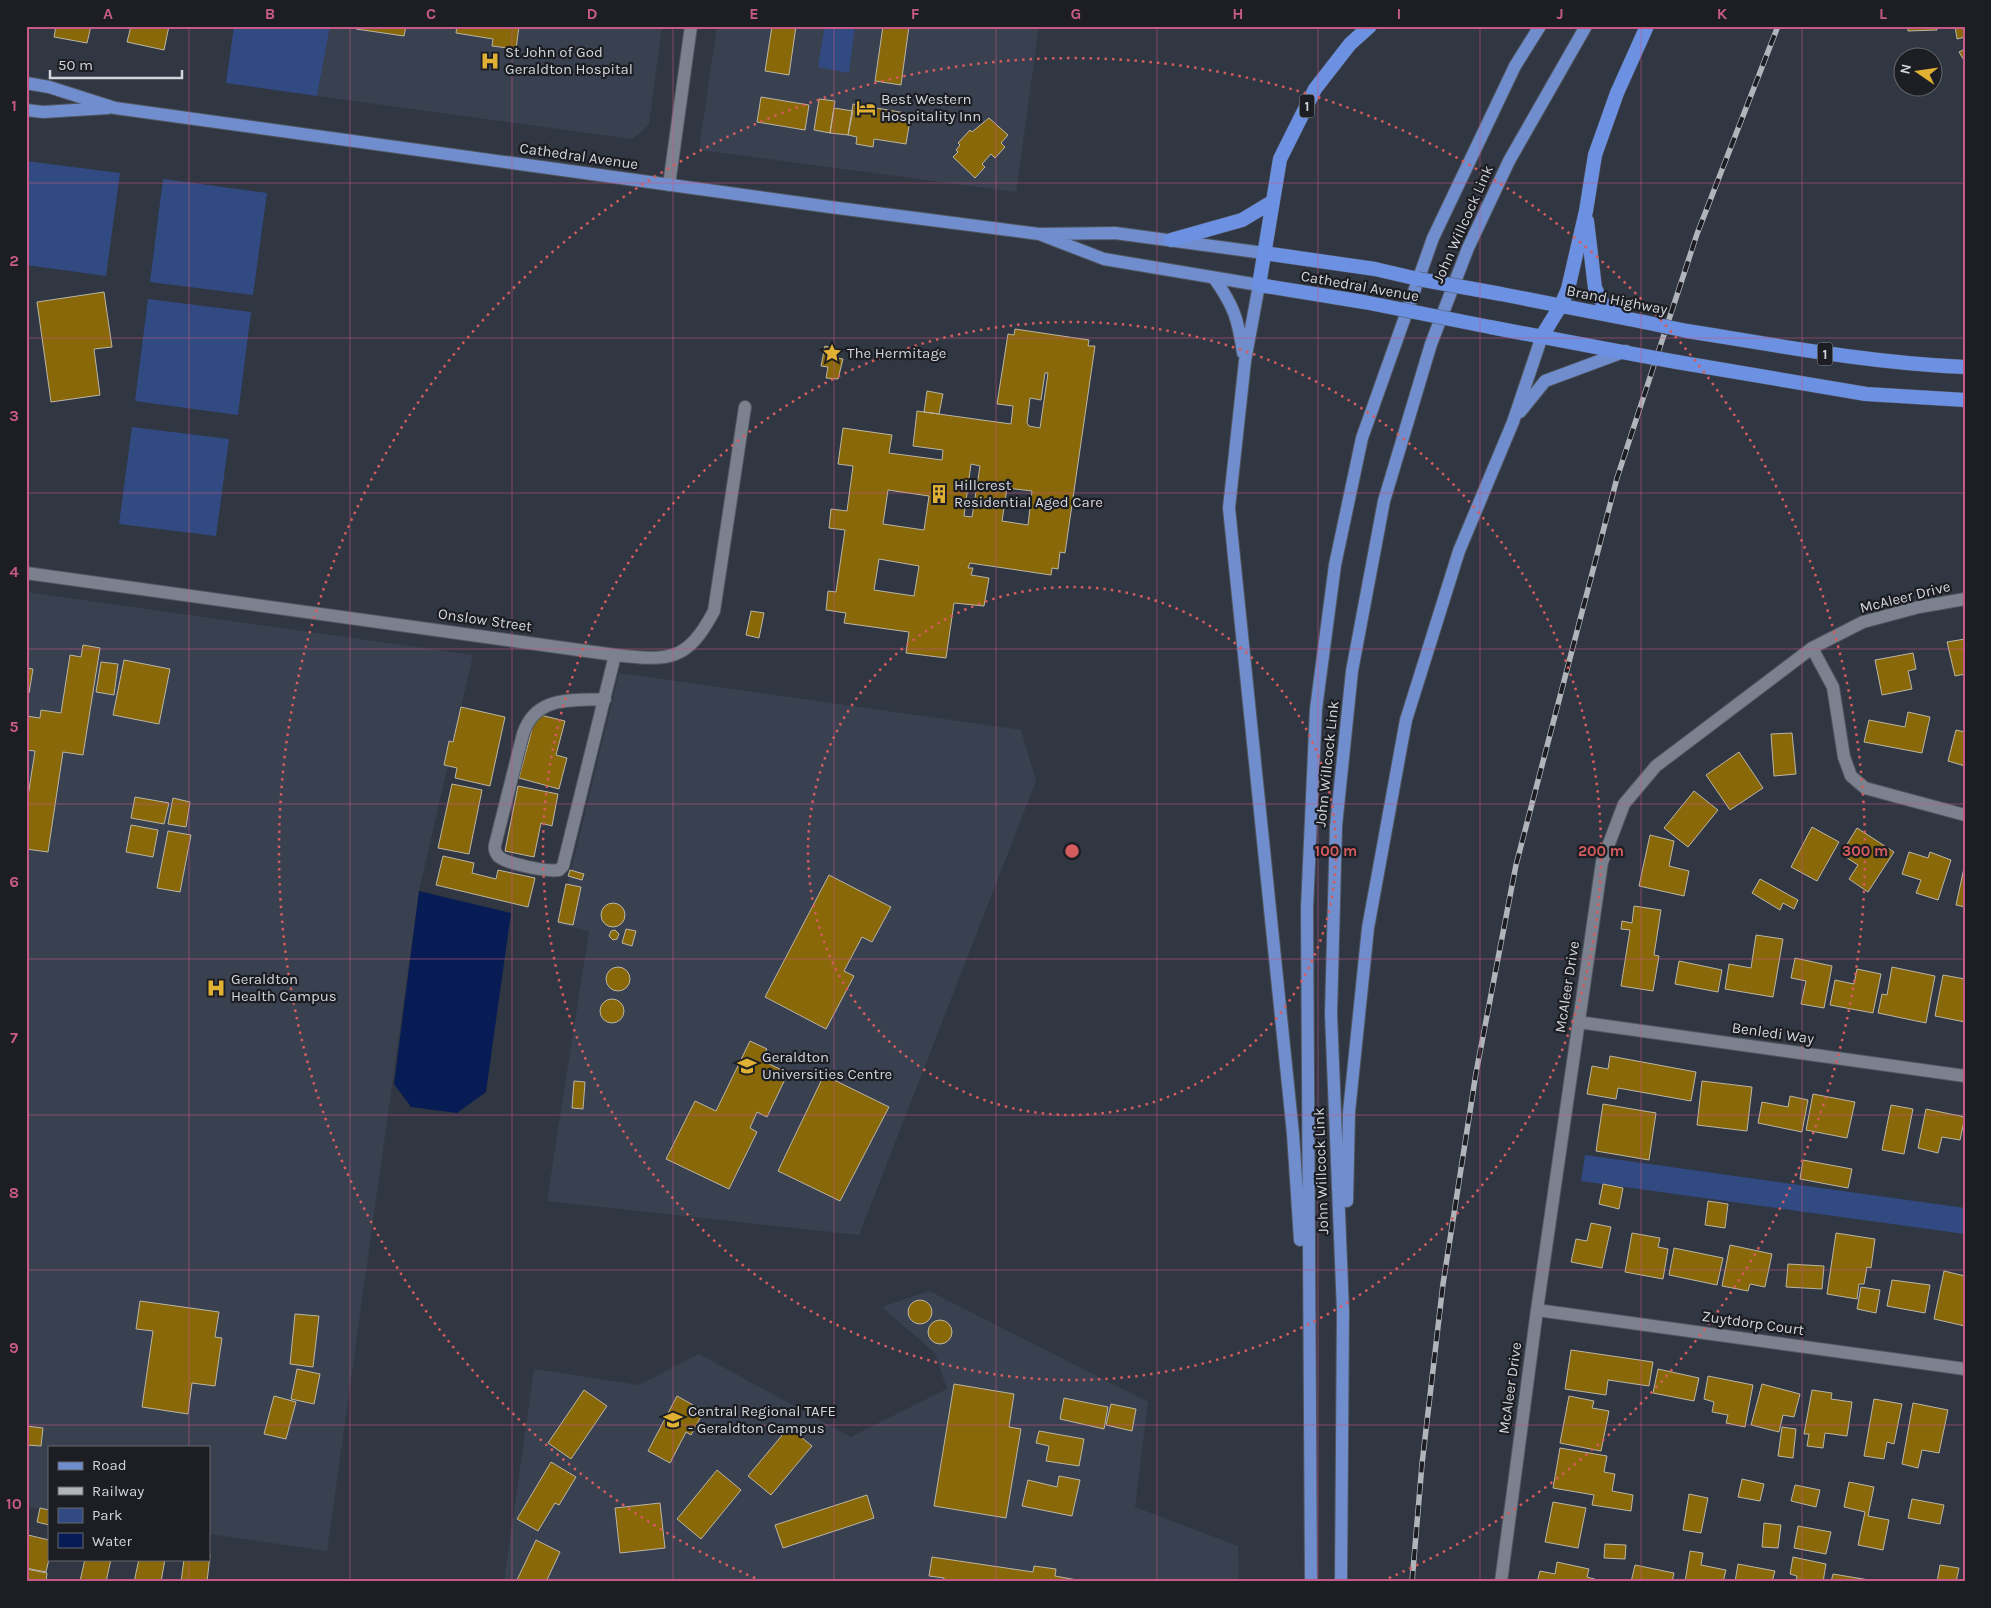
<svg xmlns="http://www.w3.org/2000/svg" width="1991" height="1608" viewBox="0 0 1991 1608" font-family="Karla,sans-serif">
	<rect width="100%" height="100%" fill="#313742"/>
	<path fill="#394151" d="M330 26H662L649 125 632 139 317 96Z
		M717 26H1039L1016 192 699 150Z
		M26 592 473 655 419 891 327 1551 209 1534V1447H49V1510L26 1507Z
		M619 673 1021 730 1036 781 859 1235 547 1201 589 931 558 924Z
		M929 1291 1148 1402 1135 1507 1238 1546 1239 1582H504L534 1369 639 1385 699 1354 851 1437 947 1389 935 1353 882 1307Z"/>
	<path fill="#314a81" d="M234 26H330L317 96 226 83Z
		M825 26H855L849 73 818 67Z
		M26 161 120 173 106 276 26 265Z
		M163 179 267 193 253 295 150 282Z
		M148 299 251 312 238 415 135 401Z
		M132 427 229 439 216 536 119 524Z
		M1585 1155 1965 1208V1234L1581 1181Z"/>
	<path fill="#071c55" d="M419 891 511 913 486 1092 457 1113 411 1107 394 1084Z"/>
	<path fill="#886808" stroke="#bbb5a7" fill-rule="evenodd" d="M56 26H91L87 43 54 37Z
		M131 26H169L164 50 127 42Z
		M356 26H406L404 36 356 29Z
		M457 26H519L516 49 492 46 493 39 456 33Z
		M772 26H796L789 75 765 71Z
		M883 26H909L901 85 875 81Z
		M1908 26H1937V30L1908 31Z
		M1955 26H1965V37L1957 39Z
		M1965 49V62L1959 52Z
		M761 97 809 105 805 130 757 122Z
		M819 99 835 101 830 133 814 130Z
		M853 104 911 114 906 144 874 139 873 147 856 144 857 137 848 135Z
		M834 108 853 111 848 135 830 133Z
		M989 118 1008 135 1001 143 1005 147 995 158 991 154 982 164 985 167 975 178 953 157 958 152 956 150 960 145 958 143 970 130 972 132Z
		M104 292 112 347 94 349 100 395 51 402 37 302Z
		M1015 329 1089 340 1088 346H1095L1065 553 1060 552 1058 569 1052 568 1051 575 970 563 968 568H973L971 575 989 578 984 606 954 603 946 658 906 653 909 632 844 623 846 613 826 610 828 591 836 592 845 530 829 528 831 509 847 511 853 466 838 464 843 428 892 435 889 453 942 460 943 450 913 446 917 411 1011 424 1013 406 997 404 1008 334 1014 335ZM1045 373H1048L1040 428 1029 426 1027 423 1030 398 1041 400ZM971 464 980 466 972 517 964 516ZM1007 488 1032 491 1028 525 1002 521ZM888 490 929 496 924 530 883 524ZM879 559 919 566 914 596 874 590Z
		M825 346 839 349 837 358 843 359 838 379 826 378 828 367 821 366Z
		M927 391 943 394 939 414 924 412Z
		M751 611 764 613 759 638 746 635Z
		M1965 639V674L1955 676 1947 642Z
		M83 645 100 648 83 755 63 752 48 852 26 849V809L35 751 26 750V716L40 718 41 710 61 713 70 655 81 657Z
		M1913 653 1916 669 1908 671 1912 689 1882 695 1875 660Z
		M124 660 170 669 159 724 113 715Z
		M101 662 118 664 114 695 96 692Z
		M26 668 33 669 29 693H26Z
		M461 707 505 717 490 786 455 778 457 768 444 765 449 741 453 742Z
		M1908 712 1930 717 1922 753 1864 742 1869 720 1905 727Z
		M536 714 565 721 556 755 567 758 559 789 519 778Z
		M1956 730 1965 732V766L1948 761Z
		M1792 733 1796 774 1774 776 1771 734Z
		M1739 752 1763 788 1730 810 1706 775Z
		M452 784 482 790 469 854 438 848Z
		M518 786 558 794 552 826 541 823 534 857 505 851Z
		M1694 791 1718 810 1688 847 1664 828Z
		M135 797 169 803 164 824 131 818Z
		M173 798 190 802 186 827 168 824Z
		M131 825 158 830 153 857 126 852Z
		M1812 827 1839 842 1817 881 1791 867Z
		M1857 828 1894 852 1868 892 1849 879 1858 865 1841 854Z
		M168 831 191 835 180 892 157 888Z
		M1650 835 1674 841 1669 866 1689 871 1684 896 1639 886Z
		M1909 852 1928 858 1930 852 1951 860 1938 900 1916 893 1921 880 1902 874Z
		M443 856 474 863 472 873 496 879 498 870 535 878 528 907 436 885Z
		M1964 868H1965V907L1956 905Z
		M570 870 584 874 582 880 568 876Z
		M829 875 891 907 872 942 862 937 844 971 854 976 826 1029 765 997Z
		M1760 879 1798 900 1794 909 1783 903 1780 910 1752 893Z
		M566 884 581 887 573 925 558 922Z
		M601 915a12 12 0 1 1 24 0a12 12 0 1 1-24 0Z
		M1634 906 1661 910 1654 955 1659 956 1653 991 1621 986 1630 930 1621 929 1622 921 1632 923Z
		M626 929 636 931 632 946 622 943Z
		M615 930 619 934 617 939 613 940 609 936 611 931Z
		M1756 935 1783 939 1773 997 1725 989 1729 964 1751 968Z
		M1795 958 1832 966 1824 1008 1801 1004 1806 981 1791 978Z
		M1679 961 1722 970 1718 992 1675 984Z
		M606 979a12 12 0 1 1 24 0a12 12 0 1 1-24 0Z
		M1892 967 1935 976 1926 1023 1878 1013 1882 994 1887 995Z
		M1857 969 1881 974 1873 1013 1830 1005 1835 980 1854 984Z
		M1943 975 1965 979V1022L1935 1016Z
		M600 1011a12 12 0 1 1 24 0a12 12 0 1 1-24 0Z
		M750 1041 767 1049 761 1060 788 1073 767 1117 757 1112 750 1128 757 1132 729 1189 666 1159 695 1101 716 1111Z
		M1610 1056 1696 1072 1691 1101 1618 1088 1616 1099 1587 1094 1592 1066 1608 1069Z
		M824 1075 889 1107 840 1201 778 1171Z
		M574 1081 585 1082 583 1109 572 1108Z
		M1702 1081 1752 1087 1747 1131 1697 1125Z
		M1813 1094 1855 1102 1847 1138 1806 1130Z
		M1790 1096 1808 1100 1802 1132 1758 1123 1762 1102 1788 1107Z
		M1603 1104 1656 1113 1649 1160 1596 1151Z
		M1891 1105 1913 1109 1904 1154 1882 1150Z
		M1926 1109 1965 1117 1960 1140 1942 1137 1938 1153 1918 1148Z
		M1803 1160 1852 1169 1848 1188 1800 1179Z
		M1603 1184 1623 1188 1619 1209 1599 1204Z
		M1708 1201 1728 1204 1725 1228 1705 1225Z
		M1591 1223 1611 1227 1602 1268 1571 1262 1576 1239 1587 1241Z
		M1632 1233 1660 1238 1658 1247 1668 1249 1663 1279 1625 1272Z
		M1836 1233 1875 1239 1871 1268 1867 1267 1864 1284H1859L1857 1299 1827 1294Z
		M1730 1245 1772 1254 1765 1287 1750 1284 1748 1291 1722 1286Z
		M1674 1248 1723 1258 1717 1285 1669 1275Z
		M1788 1264 1824 1266 1822 1289 1786 1287Z
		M1944 1271 1965 1276V1326L1934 1319Z
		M1892 1280 1930 1285 1925 1313 1887 1306Z
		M1861 1287 1880 1290 1876 1313 1857 1309Z
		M908 1312a12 12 0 1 1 24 0a12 12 0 1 1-24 0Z
		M140 1301 219 1312 215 1337 222 1338 215 1386 192 1383 188 1414 142 1407 153 1331 136 1329Z
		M295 1314 319 1316 313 1367 290 1364Z
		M928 1332a12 12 0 1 1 24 0a12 12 0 1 1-24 0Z
		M1571 1350 1653 1362 1649 1386 1608 1380 1606 1395 1565 1389Z
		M297 1369 320 1374 314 1404 291 1399Z
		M1658 1369 1699 1378 1694 1401 1653 1393Z
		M1708 1376 1753 1385 1745 1427 1726 1423 1728 1415 1712 1412 1714 1402 1704 1399Z
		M954 1384 1014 1394 1009 1427 1021 1429 1006 1518 934 1506Z
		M1762 1384 1800 1394 1794 1417 1783 1415 1779 1432 1751 1425Z
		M584 1390 607 1406 571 1459 548 1443Z
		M1812 1390 1832 1393 1831 1399 1852 1402 1847 1436 1825 1433 1823 1448 1807 1446 1809 1434H1804Z
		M274 1396 296 1402 286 1439 264 1434Z
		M677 1396 704 1411 691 1435 686 1432 670 1463 648 1451Z
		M1569 1396 1594 1401 1592 1408 1609 1411 1601 1451 1560 1443Z
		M1064 1398 1108 1407 1104 1429 1060 1419Z
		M1874 1399 1902 1404 1894 1444 1887 1442 1884 1459 1864 1456Z
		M1913 1403 1948 1410 1939 1453 1922 1450 1918 1468 1902 1464Z
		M1111 1404 1136 1409 1132 1431 1106 1425Z
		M26 1426 43 1428 41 1446 26 1445Z
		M789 1427 812 1446 771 1495 748 1476Z
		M1782 1427 1796 1429 1793 1458 1778 1456Z
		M1039 1431 1084 1439 1079 1466 1046 1461 1049 1446 1036 1443Z
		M1560 1448 1607 1456 1604 1472 1615 1474 1612 1491 1633 1495 1631 1511 1592 1505 1594 1495 1553 1488Z
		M551 1462 576 1477 559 1505 555 1503 538 1531 517 1519Z
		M717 1470 741 1490 701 1539 677 1519Z
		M1059 1476 1080 1480 1072 1516 1022 1506 1028 1480 1057 1487Z
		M1742 1479 1764 1484 1760 1501 1738 1497Z
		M1849 1482 1874 1487 1868 1516 1889 1520 1883 1550 1858 1545 1865 1512 1844 1507Z
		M1795 1485 1820 1490 1816 1507 1791 1501Z
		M1689 1494 1708 1498 1701 1533 1683 1530Z
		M867 1495 874 1518 783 1548 775 1525Z
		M1912 1499 1944 1505 1940 1524 1908 1518Z
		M1553 1502 1586 1508 1578 1548 1545 1542Z
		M660 1503 665 1548 620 1553 615 1508Z
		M40 1508 49 1510V1525L37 1522Z
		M1764 1523 1781 1525 1778 1548 1762 1547Z
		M1798 1526 1831 1532 1826 1554 1794 1548Z
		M28 1535 49 1540V1559L46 1572 26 1568Z
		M536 1540 560 1552 546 1582H516Z
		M1605 1544 1626 1545 1625 1559 1604 1558Z
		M1690 1551 1703 1553 1701 1565 1726 1570 1723 1582H1685Z
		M209 1555H210L207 1582H181L184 1559H209Z
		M932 1557 1033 1572 1034 1566 1056 1569 1055 1576 1077 1580V1582H944V1578L929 1576Z
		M1793 1557 1826 1564 1823 1582H1796L1797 1576 1790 1574Z
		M85 1559H111L106 1582 80 1581Z
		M139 1559H165L161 1582H134Z
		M1557 1562 1589 1569 1587 1577 1605 1582H1537L1540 1571 1555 1574Z
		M1738 1564 1775 1571 1772 1582H1735Z
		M1635 1565 1674 1573 1672 1582H1631Z
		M1940 1565 1959 1568 1956 1582H1937Z
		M26 1569 47 1573 46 1582H26Z
		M1833 1574 1869 1580V1582H1831Z"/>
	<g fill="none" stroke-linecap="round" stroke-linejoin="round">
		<g stroke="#50555e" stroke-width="14">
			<path id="minor" d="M669 185 691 26
				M26 573 615 655C669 661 687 662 714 611L745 407
				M1812 648 1833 687 1844 757 1851 776 1865 788 1965 815
				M605 699C571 701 536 695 523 734L495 845C494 849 495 852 498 856 506 864 548 872 559 870L563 866 615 655
				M1578 1022 1965 1076
				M1537 1310 1965 1369
				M1501 1582 1537 1310 1602 862 1624 804 1656 766 1812 648 1863 622 1919 607 1965 599"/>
		</g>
		<g stroke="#50555e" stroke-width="14">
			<path id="primary" d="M26 83 49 87 115 108 830 207 1039 234 1115 233 1264 253
				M26 110 43 112 108 108
				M1039 234 1104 259 1259 285 1245 361 1229 508 1293 1134 1300 1240
				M1214 278C1234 306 1238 319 1243 353
				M1520 412 1545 381 1626 351
				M1347 1201 1349 1112 1368 928 1406 720 1459 551 1513 422 1542 336
				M1311 1582 1307 908 1316 709 1335 565 1362 438 1433 238 1515 66 1540 26
				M1341 1582 1343 1311 1331 1014 1336 826 1352 671 1384 501 1431 344 1468 248 1509 161 1586 26"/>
		</g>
		<g stroke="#50555e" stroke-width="15">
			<path id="trunk" d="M1587 221 1595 288 1603 304 1616 313
				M1171 240 1242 220 1272 202
				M1264 253 1375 269 1418 279
				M1501 294 1644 322
				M1364 302 1259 285 1280 159 1315 89 1350 44 1370 26
				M1490 327 1633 354
				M1687 331C1780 346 1871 363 1965 367
				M1542 336 1561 305 1568 289 1586 211 1595 155 1617 93 1647 26
				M1677 362 1866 394 1965 400"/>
		</g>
		<use href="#minor" stroke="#7b818e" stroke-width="12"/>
		<use href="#primary" stroke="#708dce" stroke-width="12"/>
		<use href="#trunk" stroke="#6c91e3" stroke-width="14"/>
		<g stroke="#b0b4bb" stroke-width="5.5">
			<path id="rail" d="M1412 1582 1422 1464 1443 1284 1476 1073 1516 865 1617 478 1697 234 1778 26"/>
		</g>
		<use href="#rail" stroke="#1c1e23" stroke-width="4" stroke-dasharray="11" stroke-linecap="butt"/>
		<g stroke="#50555e" stroke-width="15" stroke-linecap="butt">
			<path id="trunk-bridge" d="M1418 279 1501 294
				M1364 302 1490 327
				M1644 322 1687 331
				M1633 354 1677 362"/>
		</g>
		<use href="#trunk-bridge" stroke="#6c91e3" stroke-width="14"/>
	</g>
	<path fill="none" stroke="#c85a88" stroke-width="1" stroke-opacity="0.55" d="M189 26V1447M350 26V1582M512 26V1582M673 26V1582M834 26V1582M996 26V1582M1157 26V1582M1318 26V1582M1480 26V1582M1641 26V1582M1802 26V1582M26 183H1965M26 338H1965M26 493H1965M26 649H1965M26 804H1965M26 959H1965M26 1115H1965M26 1270H1965M26 1425H1965M189 1559V1582"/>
	<g fill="none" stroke="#d55c5e" stroke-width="2.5" stroke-dasharray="2.5 5">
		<circle cx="1072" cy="851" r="264"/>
		<circle cx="1072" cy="851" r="529"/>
		<path d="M762 1581A793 793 0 1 1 1382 1581"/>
	</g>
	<defs>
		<g id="hospital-bare" transform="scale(1.5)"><path d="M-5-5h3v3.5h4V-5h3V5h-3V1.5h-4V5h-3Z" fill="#dfb034" stroke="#1c1e23" stroke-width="2.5" paint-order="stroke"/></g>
		<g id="hotel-bare" transform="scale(1.5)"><path d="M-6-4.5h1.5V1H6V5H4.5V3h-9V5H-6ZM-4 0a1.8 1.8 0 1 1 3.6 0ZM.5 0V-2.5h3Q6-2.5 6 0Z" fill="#dfb034" stroke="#1c1e23" stroke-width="2.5" paint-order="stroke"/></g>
		<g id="sight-bare" transform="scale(1.5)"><path d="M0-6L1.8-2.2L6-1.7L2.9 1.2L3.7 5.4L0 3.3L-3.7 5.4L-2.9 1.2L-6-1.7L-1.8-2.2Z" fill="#dfb034" stroke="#1c1e23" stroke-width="2.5" paint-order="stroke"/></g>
		<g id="building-bare" transform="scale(1.5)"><path d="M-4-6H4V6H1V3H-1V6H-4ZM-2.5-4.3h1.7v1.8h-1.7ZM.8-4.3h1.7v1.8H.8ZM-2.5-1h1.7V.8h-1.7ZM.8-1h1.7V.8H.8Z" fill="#dfb034" stroke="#1c1e23" stroke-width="2.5" paint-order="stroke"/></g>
		<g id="university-bare" transform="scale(1.5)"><path d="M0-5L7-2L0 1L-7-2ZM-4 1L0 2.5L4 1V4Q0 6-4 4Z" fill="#dfb034" stroke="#1c1e23" stroke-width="2.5" paint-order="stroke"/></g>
	</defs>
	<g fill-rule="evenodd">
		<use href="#hospital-bare" x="490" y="61"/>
		<use href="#hotel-bare" x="866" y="108"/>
		<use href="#sight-bare" x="832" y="353"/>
		<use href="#building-bare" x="939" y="494"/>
		<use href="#hospital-bare" x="216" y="988"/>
		<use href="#university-bare" x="747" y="1066"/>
		<use href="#university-bare" x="673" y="1420"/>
	</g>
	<g text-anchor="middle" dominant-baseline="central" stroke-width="4.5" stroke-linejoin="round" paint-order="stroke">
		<g fill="#1c1e23" stroke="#9b9ea4" stroke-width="1">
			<rect x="1299.5" y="94.5" width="15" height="23" rx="4"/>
			<rect x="1817.5" y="342.5" width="15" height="23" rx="4"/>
		</g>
		<g font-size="14" font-weight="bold" fill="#d2d5dc">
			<text x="1307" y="106">1</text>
			<text x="1825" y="354">1</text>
		</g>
		<g font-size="15" fill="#d2d5dc" stroke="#1c1e23" text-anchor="start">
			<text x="505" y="52">St John of God<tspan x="505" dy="17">Geraldton Hospital</tspan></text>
			<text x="881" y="99">Best Western<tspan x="881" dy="17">Hospitality Inn</tspan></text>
			<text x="847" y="353">The Hermitage</text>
			<text x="954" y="485">Hillcrest<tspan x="954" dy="17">Residential Aged Care</tspan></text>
			<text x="231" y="979">Geraldton<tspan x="231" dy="17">Health Campus</tspan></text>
			<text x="762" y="1057">Geraldton<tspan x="762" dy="17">Universities Centre</tspan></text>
			<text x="688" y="1411">Central Regional TAFE<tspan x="688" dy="17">- Geraldton Campus</tspan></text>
		</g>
		<g font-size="15" fill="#d2d5dc" stroke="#1c1e23">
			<text transform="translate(579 156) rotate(8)">Cathedral Avenue</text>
			<text transform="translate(1463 224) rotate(-66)">John Willcock Link</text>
			<text transform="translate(1360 286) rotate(10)">Cathedral Avenue</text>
			<text transform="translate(1617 300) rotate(11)">Brand Highway</text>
			<text transform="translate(1905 597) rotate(-14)">McAleer Drive</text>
			<text transform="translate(485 620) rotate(8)">Onslow Street</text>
			<text transform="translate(1327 764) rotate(-84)">John Willcock Link</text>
			<text transform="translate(1567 987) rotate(-81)">McAleer Drive</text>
			<text transform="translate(1773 1033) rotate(8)">Benledi Way</text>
			<text transform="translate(1321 1171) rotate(-92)">John Willcock Link</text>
			<text transform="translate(1753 1323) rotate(8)">Zuytdorp Court</text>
			<text transform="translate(1510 1388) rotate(-82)">McAleer Drive</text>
		</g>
	</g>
	<circle cx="1072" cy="851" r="8" fill="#d55c5e" stroke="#1c1e23" stroke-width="2.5"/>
	<g font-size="15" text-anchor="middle" font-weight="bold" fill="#d55c5e" stroke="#1c1e23" stroke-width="4.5" stroke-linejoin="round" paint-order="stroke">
		<text x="1336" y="856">100 m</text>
		<text x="1601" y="856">200 m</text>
		<text x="1865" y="856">300 m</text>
	</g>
	<rect width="1991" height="1608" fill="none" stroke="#1c1e23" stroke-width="55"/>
	<rect x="48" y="1446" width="162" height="115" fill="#1c1e23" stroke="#65676d"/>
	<rect x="58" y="1462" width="25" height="8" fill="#708dce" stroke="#65676d"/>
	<text x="92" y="1470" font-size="15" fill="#d2d5dc">Road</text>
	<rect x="58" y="1487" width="25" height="8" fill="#b0b4bb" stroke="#65676d"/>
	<text x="92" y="1496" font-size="15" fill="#d2d5dc">Railway</text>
	<rect x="58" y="1508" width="25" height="15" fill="#314a81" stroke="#65676d"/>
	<text x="92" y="1520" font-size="15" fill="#d2d5dc">Park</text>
	<rect x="58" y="1533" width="25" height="15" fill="#071c55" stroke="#65676d"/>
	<text x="92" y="1546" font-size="15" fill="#d2d5dc">Water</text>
	<g transform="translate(1918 72) rotate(283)"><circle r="24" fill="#1c1e23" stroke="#65676d"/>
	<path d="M0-4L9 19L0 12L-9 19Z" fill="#dfb034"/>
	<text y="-8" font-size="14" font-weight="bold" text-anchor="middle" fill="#d2d5dc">N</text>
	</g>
	<path d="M50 70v8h132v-8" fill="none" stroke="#d2d5dc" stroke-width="2.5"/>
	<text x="58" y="70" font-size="15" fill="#d2d5dc" stroke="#1c1e23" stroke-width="4" paint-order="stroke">50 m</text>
	<rect x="28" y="28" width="1936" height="1552" fill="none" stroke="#c85a88" stroke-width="2"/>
	<g font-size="16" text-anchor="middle" font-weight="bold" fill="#c85a88">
		<text x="108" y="19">A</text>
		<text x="270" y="19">B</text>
		<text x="431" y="19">C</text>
		<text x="592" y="19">D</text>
		<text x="754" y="19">E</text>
		<text x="915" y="19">F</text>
		<text x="1076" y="19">G</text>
		<text x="1238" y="19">H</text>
		<text x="1399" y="19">I</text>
		<text x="1560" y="19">J</text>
		<text x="1722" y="19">K</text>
		<text x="1883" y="19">L</text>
		<text x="14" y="111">1</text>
		<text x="14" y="266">2</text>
		<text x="14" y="421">3</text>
		<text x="14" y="577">4</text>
		<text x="14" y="732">5</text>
		<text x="14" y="887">6</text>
		<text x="14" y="1043">7</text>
		<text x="14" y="1198">8</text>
		<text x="14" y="1353">9</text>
		<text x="14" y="1509">10</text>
	</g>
</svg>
